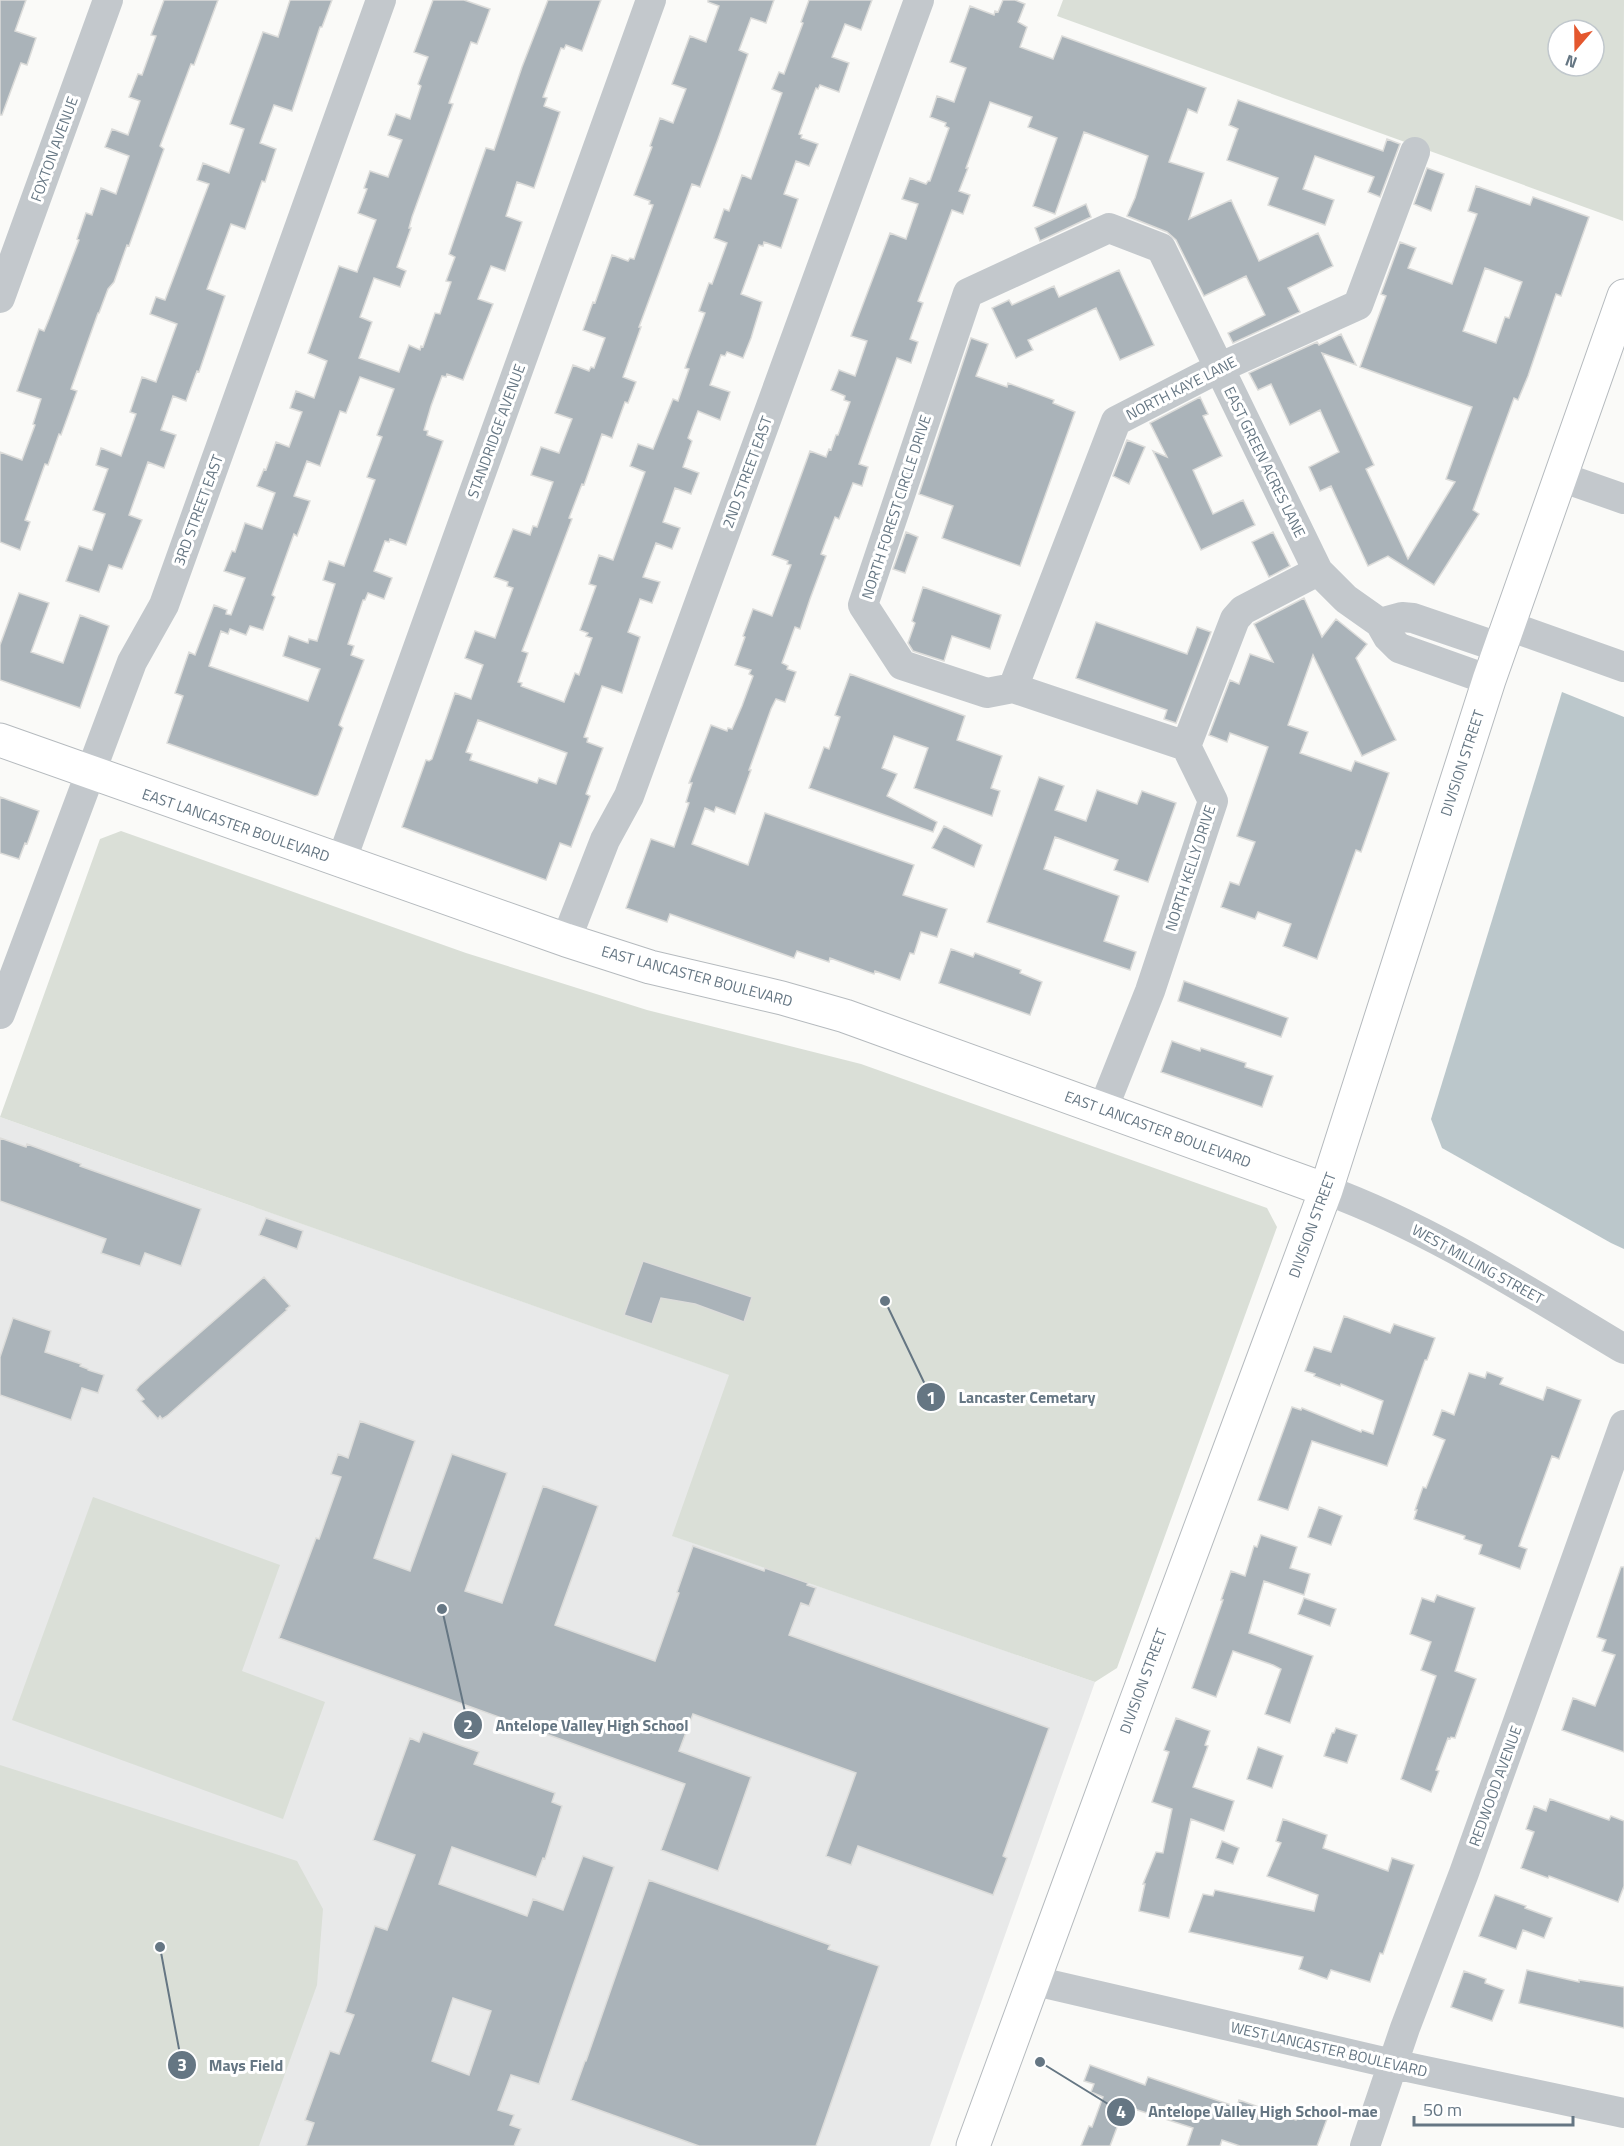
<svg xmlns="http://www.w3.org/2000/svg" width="1624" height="2146" viewBox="0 0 1624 2146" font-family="'Titillium Web',sans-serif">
	<rect width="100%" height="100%" fill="#fafaf8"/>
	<path fill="#e8e9e9" d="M0 1117 730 1375 673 1536 1095 1682 930 2146H0Z"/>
	<path fill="#dadfd7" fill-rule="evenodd" d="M1063 0H1624L1623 221 1057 16ZM1558 30H1594V66H1558Z
		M121 831 466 953 647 1010 861 1064 1267 1208 1277 1227 1117 1668 1095 1682 672 1536 729 1375 0 1117 100 839Z
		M93 1497 280 1565 242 1671 325 1702 283 1819 12 1720Z
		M0 1765 297 1861 323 1909 317 1985 259 2146H0Z"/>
	<path fill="#bbc7cb" d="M1562 692 1624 717V1249L1611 1243 1442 1148 1431 1119Z"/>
	<path fill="#aab3b9" stroke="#dcdcda" stroke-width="1.5" fill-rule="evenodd" d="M0 0H26L15 31 36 38 27 65 21 63 2 115H0Z
		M164 0H218L194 65 191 64 160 146 164 149 129 246 127 245 114 282 108 289 99 313H98L71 389 77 391 61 435 59 434 48 465 45 464 25 520 30 522 20 550 0 542V452L22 460 35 425 33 424 41 399 17 391 39 329 44 331 49 319 79 240 77 239 86 213 92 215 101 188 116 194 129 156 105 147 112 129 128 135 140 101 129 97 138 74 142 75 156 36 151 35Z
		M290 0H332L322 27H320L292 111 274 105 260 143 276 149 265 182 262 181 245 229 231 224 221 251 207 289 225 296 199 372 197 371 186 401 173 396 161 430 176 435 164 468 148 462 129 515 142 520 122 569 109 565 99 592 66 581 79 546 92 550 105 514 93 510 108 469 96 465 101 448 121 456 136 414 130 412 142 377 156 382 177 324 150 314 156 297 165 300 209 184 197 180 203 163 229 173 244 129 230 124 263 32 278 37Z
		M433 0H464L490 9 477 44 471 42 449 103 453 104 412 217 409 228H411L397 267 406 271 400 287 374 278 360 317 372 322 359 358 399 372 409 345 420 350 421 346 423 347 435 313 440 314 451 282 446 281 455 257 449 254 486 148 494 150 522 67 548 0H601L582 51 566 45 564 49 561 48 543 97 547 98 544 106 560 112 534 188 517 182 506 216 522 222 505 271 491 266 478 299 493 304 463 380 447 374 446 377 442 376 431 406 424 430 428 431 427 435 443 441 406 545 390 539 389 542 385 541 374 571 392 578 384 599 368 593 365 600H363L348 644 354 646 351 655 364 660 339 725 343 728 336 747 318 795 315 796 167 743 183 696 175 693 189 652 195 655 214 605 227 610 226 614 231 615 245 578 224 571 232 551 235 552 245 523 262 529 275 493 257 486 264 469 266 470 276 442 289 447 302 412 290 408 296 391 314 398 327 361 308 353 339 266 357 272 376 220 358 213 367 189 364 188 370 171 388 177 402 140 388 135 396 114 410 119 421 86 418 84 428 57 414 52ZM360 377 394 389 377 435 382 437 367 477 375 480 344 566 329 561 323 580 335 584 317 641 309 639 308 643 289 636 283 656 320 669 308 701 209 666 221 631 228 634 230 629 246 635 250 626 263 630 275 597 272 595 294 534 297 536 310 501 294 496 307 461 320 466 340 411 346 413Z
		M708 0H774L766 23 751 18 739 50 748 54 718 139 700 187 692 184 639 327H641L623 377 636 382 628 403 625 402 612 438 602 434 584 485 582 484 569 518 572 519 522 651 528 653 518 682 522 683 521 686 564 702 575 673 579 675 592 638 586 636 588 633 580 630 596 586 589 584 599 555 613 560 645 472 630 466 638 444 653 449 673 399 678 401 689 369 685 368 705 313 699 311 709 283 712 284 727 243 714 238 724 209 729 211 742 175 751 179 782 93 772 89 779 72 784 74 803 23 801 22 809 0H872L861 30 845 24 832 57 849 63 839 92 820 85 818 89 816 88 799 134 802 135 801 138 818 144 809 166 796 161 784 194 798 199 781 248 764 242 763 246 759 245 741 294 762 302 751 338 743 358 727 352 725 356 721 355 710 385 730 392 720 420 698 411 688 438 692 441 683 467 699 473 691 494 675 488 663 522 680 528 672 549 656 543 643 577 660 582 652 603 640 599 628 632 640 637 622 693 602 686 584 737 588 738 587 742 603 748 586 794 590 796 571 847 560 843 546 880 402 827 426 760 429 761 432 759 455 693 471 699 483 665 465 658 475 631 495 638 513 588 507 586 508 582 494 577 513 529 530 535 533 526 537 527 553 482 531 475 541 447 559 453 572 419 555 413 573 365 589 371 591 367 594 368 605 338 583 330 593 302 595 303 612 255 628 261 630 258 634 259 653 205 649 204 650 201 634 195 652 147 650 146 660 118 673 123 686 89 672 84 690 36 706 42 719 6 708 2ZM478 720 567 753 556 784 539 778 537 783 470 760 472 754 466 752Z
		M1003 0H1015L1025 4 1018 22 1027 27 1020 47 1053 59 1062 36 1206 88 1197 113 1188 109 1169 162 1204 173 1189 219 1231 200 1259 261 1318 233 1333 266 1288 288 1300 312 1233 343 1228 333 1265 315 1246 276 1204 296 1176 240 1167 232 1127 216 1135 198 1148 156 1084 132 1055 214 1033 206 1057 138 1028 127 1032 117 990 102 966 168H968L959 191 970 195 963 214 952 210 918 301 923 303 910 339 918 342 911 363 897 358 859 464 868 467 862 486 853 483 839 519 835 517 821 554 826 556 810 599 800 629 795 627 782 663 788 666 787 669 796 672 785 702 776 699 771 709 749 770H751L735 814 716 807 714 812 705 808 692 844 748 865 765 813 914 865 903 895 947 909 937 937 921 932 914 954 910 953 900 980 875 971 874 974 830 958 829 962 797 951 794 958 670 914 667 922 626 908 651 839 674 847 689 803 686 802 692 783H689L711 725 727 731 728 728 732 729 742 706 753 676 749 674 751 670 735 665 745 637 743 636 753 609 772 616 791 565 787 564 788 561 772 555 810 451 826 457 829 449 831 450 836 435H838L850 402 844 400 845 396 831 390 839 370 855 376 867 341 851 336 890 233 906 239 918 204 902 199 910 178 926 184 928 181H930L949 128 945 126 946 123 930 117 937 96 954 102 966 68 950 62 970 6 994 15 995 11 998 12Z
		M1238 100 1383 151 1387 139 1400 144 1380 197 1368 192 1374 177 1315 156 1303 189 1334 200 1325 225 1268 205 1278 178 1227 160 1238 129 1229 125Z
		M1427 168 1444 174 1431 211 1414 204Z
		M1476 186 1530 205 1533 197 1589 217 1561 296 1556 294 1528 376 1518 400 1514 398 1473 510 1479 514 1434 585 1388 556 1368 566 1331 486 1320 491 1309 467 1339 452 1320 410 1290 425 1271 384 1258 390 1249 373 1317 342 1319 345 1341 334 1356 365 1322 353 1374 465 1366 469 1408 559 1455 482 1446 479 1472 407 1360 367 1386 296 1381 294 1400 242 1416 248 1408 268 1452 284 1477 214 1468 211ZM1485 268 1522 282 1509 318 1505 317 1496 343 1463 331Z
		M1086 204 1091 217 1040 241 1035 228Z
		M1119 270 1154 345 1120 360 1096 308 1028 340 1033 350 1016 358 992 308 1009 300 1012 305 1054 286 1059 297Z
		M971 338 988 344 976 376 1007 387 1008 383 1054 400 1053 403 1075 412 1020 566 942 538 953 506 919 494Z
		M1200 397 1208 414 1203 416 1222 456 1193 470 1213 514 1243 500 1255 525 1201 550 1153 451 1167 457 1150 423Z
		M1127 440 1145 447 1129 484 1113 476Z
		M906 532 918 537 905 573 893 569Z
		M1273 532 1290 566 1269 577 1252 542Z
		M923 587 1001 615 990 649 952 636 944 661 913 651 908 643 915 623 912 621Z
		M19 593 49 603 31 652 63 663 80 615 109 626 80 708 0 680V645Z
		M1304 598 1322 637 1336 619 1367 644 1356 658 1396 740 1362 756 1313 655 1288 725 1308 732 1300 753 1351 771 1355 761 1389 773 1361 852 1356 850 1317 959 1283 946 1291 924 1258 912 1255 919 1221 907 1230 882 1239 885 1255 842 1237 836 1268 747 1230 733 1227 742 1209 735 1230 680 1239 684 1250 654 1273 662 1254 624Z
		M1096 622 1187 654 1197 627 1211 632 1176 723 1164 719 1167 710 1076 678Z
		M850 674 965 716 957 740 1002 756 991 788 1000 791 992 816 914 788 928 748 894 736 882 768 897 774 887 796 937 822 933 832 809 788 824 747 829 749 840 717 835 715Z
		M1039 777 1064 786 1055 810 1086 821 1097 790 1137 804 1142 791 1176 803 1148 882 1114 870 1118 860 1055 837 1044 869 1119 896 1104 941 1136 952 1130 970 987 922Z
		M0 797 39 811 27 844 25 843 19 859 0 853Z
		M944 826 982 845 974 867 932 848Z
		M951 949 973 957 975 953 1021 970 1020 973 1042 982 1030 1015 939 983Z
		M1184 981 1288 1018 1281 1037 1178 1001Z
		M1172 1041 1200 1051 1201 1048 1246 1063 1245 1067 1273 1076 1262 1107 1161 1072Z
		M0 1138 26 1147 27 1144 81 1164 80 1166 201 1209 181 1266 145 1253 140 1266 101 1253 106 1239 0 1201Z
		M266 1218 303 1231 297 1249 259 1235Z
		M643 1261 752 1297 744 1322 695 1304 661 1298 652 1324 624 1315Z
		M264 1277 290 1306 286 1309 287 1310 167 1416 162 1419 160 1416 158 1419 141 1401 144 1399 136 1390 139 1386Z
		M1344 1316 1390 1333 1394 1324 1435 1338 1427 1360H1425L1387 1466 1312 1441 1288 1510 1258 1500 1292 1407 1301 1410 1302 1408 1361 1432 1362 1430 1373 1434 1383 1401 1341 1384 1340 1386 1314 1376 1315 1374 1305 1371 1314 1347 1331 1352Z
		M13 1318 51 1331 45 1352 81 1364 80 1366 88 1369V1370L104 1375 98 1393 82 1388 71 1420 0 1395V1357Z
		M1487 1372 1503 1378 1500 1384 1543 1400 1547 1387 1581 1400 1559 1459 1552 1456 1519 1546 1527 1549 1520 1569 1479 1554 1482 1545 1464 1539 1465 1536 1414 1519 1417 1510H1415L1423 1487 1426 1488 1445 1440 1433 1435 1442 1410 1454 1415 1469 1373 1485 1378Z
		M360 1421 415 1441 374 1558 410 1571 452 1454 507 1473 465 1591 502 1603 543 1486 598 1506 555 1625 655 1661 679 1593 677 1592 693 1546 764 1571 765 1568 808 1583 807 1585 816 1588 809 1606 801 1603 789 1635 1049 1728 1003 1856 1007 1858 993 1895 858 1846 851 1865 826 1856 856 1773 693 1714 679 1751 751 1777 718 1871 661 1850 685 1784 279 1638 316 1538 319 1539 341 1477 331 1474 338 1454 348 1458Z
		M1319 1507 1342 1516 1331 1545 1308 1537Z
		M1261 1535 1297 1547 1290 1568 1310 1574 1304 1595 1264 1581 1249 1633 1313 1656 1290 1723 1265 1714 1281 1669 1273 1665 1233 1651 1216 1697 1192 1688 1223 1600H1221L1231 1571 1245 1576 1254 1546 1257 1547Z
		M1621 1567H1624V1752L1562 1730 1573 1698 1595 1706 1615 1655 1602 1651 1606 1640 1597 1637Z
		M1437 1595 1475 1608 1455 1671 1476 1679 1455 1738 1451 1737 1450 1739 1448 1738 1436 1770 1439 1771 1431 1792 1401 1779 1436 1676 1421 1670 1431 1642 1410 1634 1422 1598 1434 1602Z
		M1304 1598 1336 1609 1330 1626 1298 1614Z
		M1176 1718 1210 1731 1205 1745 1208 1746 1193 1787 1234 1801 1224 1831 1191 1819 1169 1918 1139 1911 1145 1884H1143L1156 1852 1163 1853 1172 1809 1152 1802 1169 1752 1164 1750Z
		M1336 1728 1357 1735 1347 1763 1324 1756 1332 1733H1334Z
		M423 1732 479 1752 474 1764 555 1793 552 1802 562 1806 545 1859 543 1858 536 1877 452 1847 439 1884 527 1916 533 1899 563 1910 583 1856 614 1867 539 2084 511 2075 498 2110 514 2115 510 2125 521 2129 514 2146H306L314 2123 305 2120 330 2051 339 2054 354 2015 345 2012 375 1926 387 1930 415 1855 373 1840 410 1738 419 1742ZM453 1998 491 2011 469 2075 432 2061Z
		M1258 1747 1283 1756 1272 1788 1247 1779Z
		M1550 1799 1609 1820 1611 1816 1624 1821V1886L1618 1902 1549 1876 1548 1878 1521 1868 1534 1832 1526 1829 1534 1806 1546 1811Z
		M1283 1819 1327 1835 1323 1848 1388 1871 1392 1858 1414 1865 1383 1954 1380 1953 1370 1982 1331 1970 1327 1979 1299 1969 1303 1957 1189 1932 1203 1894 1213 1896 1215 1890 1314 1911 1318 1895 1267 1876 1281 1843 1276 1841Z
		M1222 1841 1239 1848 1233 1864 1216 1858Z
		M649 1880 830 1945 828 1949 879 1966 816 2146H699L571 2100 585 2061H586Z
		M1495 1895 1526 1906 1525 1908 1552 1918 1544 1938 1523 1930 1516 1949 1479 1936Z
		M1527 1970 1579 1982V1980L1624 1987V2028L1519 2003Z
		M1464 1971 1486 1979 1485 1983 1504 1990 1492 2021 1451 2007Z
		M1090 2065 1145 2085 1148 2077 1237 2107 1239 2100 1296 2120 1300 2110 1327 2119 1317 2146H1240L1222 2140 1220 2146H1187L1193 2128 1125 2106 1110 2146H1081L1089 2126 1092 2127 1103 2097 1091 2092 1094 2084 1084 2081Z"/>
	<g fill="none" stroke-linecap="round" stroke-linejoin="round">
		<g stroke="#b5babe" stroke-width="35">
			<path id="major" d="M0 740 566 940 650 967 782 998 845 1016 1326 1190
				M973 2146 1131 1715 1326 1190 1489 680 1624 296"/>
		</g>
		<path stroke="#c3c8cc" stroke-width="30" d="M0 298 108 0
			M1561 477 1624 499
			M1380 623 1402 617 1413 618 1501 648
			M1509 626 1624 667
			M1013 688 1116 421 1219 368 1358 305 1415 152
			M1186 746 1013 688 987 693 902 665 863 605 968 293 1109 228 1161 248 1318 571 1346 599 1380 623 1388 637 1399 648 1489 680
			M341 862 651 0
			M566 940 605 840 629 796 919 0
			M0 1014 132 662 164 605 381 0
			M1103 1109 1150 991 1213 801 1186 746 1235 619 1243 610 1318 571
			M1326 1190C1432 1229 1527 1291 1624 1349
			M1035 1981 1393 2064 1624 2113
			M1365 2146 1405 2028 1464 1873 1624 1425"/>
		<use href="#major" stroke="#fff" stroke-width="33"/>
	</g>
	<g text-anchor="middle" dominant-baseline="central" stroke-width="6" stroke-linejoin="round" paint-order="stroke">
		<g font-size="15" fill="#657683" stroke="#fff">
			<text transform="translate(54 149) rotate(-70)">FOXTON AVENUE</text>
			<text transform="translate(1181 388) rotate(-27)">NORTH KAYE LANE</text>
			<text transform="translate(496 431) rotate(-70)">STANDRIDGE AVENUE</text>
			<text transform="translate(1265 462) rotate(64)">EAST GREEN ACRES LANE</text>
			<text transform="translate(747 472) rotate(-70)">2ND STREET EAST</text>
			<text transform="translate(896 507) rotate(-72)">NORTH FOREST CIRCLE DRIVE</text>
			<text transform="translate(198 510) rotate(-70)">3RD STREET EAST</text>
			<text transform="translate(1462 763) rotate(-72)">DIVISION STREET</text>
			<text transform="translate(236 825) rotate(19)">EAST LANCASTER BOULEVARD</text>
			<text transform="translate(1190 868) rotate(-72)">NORTH KELLY DRIVE</text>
			<text transform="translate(697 976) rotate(15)">EAST LANCASTER BOULEVARD</text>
			<text transform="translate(1158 1129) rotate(20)">EAST LANCASTER BOULEVARD</text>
			<text transform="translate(1312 1225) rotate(-70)">DIVISION STREET</text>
			<text transform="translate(1478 1264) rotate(29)">WEST MILLING STREET</text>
			<text transform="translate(1143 1681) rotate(-70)">DIVISION STREET</text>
			<text transform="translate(1495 1786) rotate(-70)">REDWOOD AVENUE</text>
			<text transform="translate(1329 2049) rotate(13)">WEST LANCASTER BOULEVARD</text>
		</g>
	</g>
	<path fill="none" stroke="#657683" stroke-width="2" d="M885 1301L931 1397M442 1609L468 1725M160 1947L182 2065M1040 2062L1121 2112"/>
	<g fill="#657683" stroke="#fff" stroke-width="2">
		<circle cx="885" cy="1301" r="6"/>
		<circle cx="442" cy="1609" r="6"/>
		<circle cx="160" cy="1947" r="6"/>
		<circle cx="1040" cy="2062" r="6"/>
		<circle cx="931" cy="1397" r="15"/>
		<circle cx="468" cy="1725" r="15"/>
		<circle cx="182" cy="2065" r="15"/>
		<circle cx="1121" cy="2112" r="15"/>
	</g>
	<g font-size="18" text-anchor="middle" font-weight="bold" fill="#fff">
		<text x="931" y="1404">1</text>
		<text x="468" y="1732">2</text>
		<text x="182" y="2071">3</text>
		<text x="1121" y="2118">4</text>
	</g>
	<g font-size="16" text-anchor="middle" font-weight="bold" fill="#657683" stroke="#fff" stroke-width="6" stroke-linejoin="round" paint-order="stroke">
		<text x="1027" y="1403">Lancaster Cemetary</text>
		<text x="592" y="1731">Antelope Valley High School</text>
		<text x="246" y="2071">Mays Field</text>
		<text x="1263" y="2117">Antelope Valley High School-mae</text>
	</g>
	<g transform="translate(1576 48) rotate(200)"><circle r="28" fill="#ffffff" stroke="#c1c8cd" stroke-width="1.5"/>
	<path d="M0-4.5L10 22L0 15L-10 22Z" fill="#e4572e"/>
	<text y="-9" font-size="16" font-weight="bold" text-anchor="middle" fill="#657683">N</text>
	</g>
	<path d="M1414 2116v9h159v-9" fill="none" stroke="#657683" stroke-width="3"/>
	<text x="1423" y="2116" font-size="18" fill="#657683" stroke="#ffffff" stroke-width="4.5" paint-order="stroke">50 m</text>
</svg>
